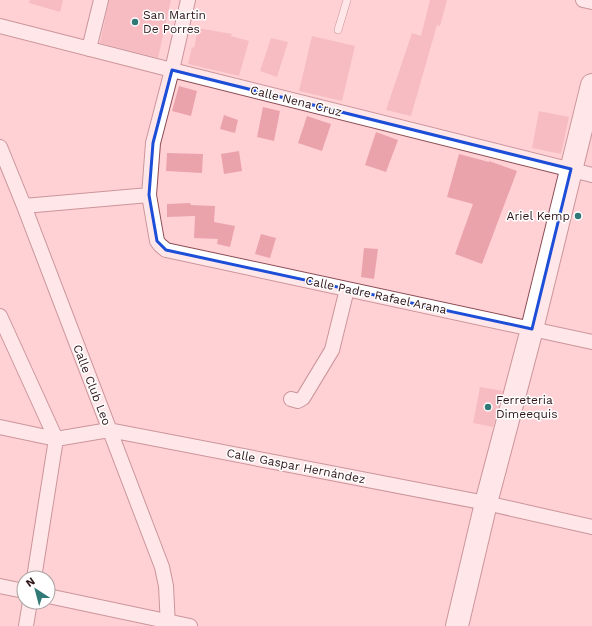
<svg xmlns="http://www.w3.org/2000/svg" width="592" height="626" viewBox="0 0 592 626" font-family="'Work Sans',sans-serif">
	<rect width="100%" height="100%" fill="#ffd1d5"/>
	<path fill="#eba3ab" d="M30 0H63L60 12 29 3Z
		M109 0H171L158 58 100 43Z
		M430 0H447L440 26 437 25 411 116 386 110 412 33 421 36Z
		M198 28 232 34 231 36 249 41 239 76 188 64 192 47 194 48Z
		M312 36 355 46 342 101 299 91Z
		M271 38 288 42 277 77 260 71Z
		M179 86 197 91 191 116 172 111Z
		M263 107 280 111 274 141 257 137Z
		M539 111 569 117 561 154 532 148Z
		M224 115 238 120 235 133 220 129Z
		M307 116 331 124 322 151 298 143Z
		M376 132 398 140 386 172 365 165Z
		M239 151 242 171 224 174 221 154Z
		M167 153 203 154 202 173 166 171Z
		M459 154 489 162V161L517 171 482 264 455 254 473 204 447 197Z
		M190 203 191 205 215 206 214 222 235 226 230 247 217 244 218 239 194 238 195 216 167 217V204Z
		M261 234 276 238 270 258 255 254Z
		M364 248 378 249 374 279 361 277Z
		M480 387 503 391 493 427 473 423Z"/>
	<g fill="none" stroke-linecap="round" stroke-linejoin="round">
		<g stroke="#8c4c54" stroke-width="8">
			<path id="service" d="M338 30 347 0"/>
		</g>
		<g stroke="#8c4c54" stroke-width="16">
			<path id="minor" d="M188 0 172 70 153 143 149 195 157 241 160 245 166 250 532 329 592 342
				M583 0 592 2
				M0 26 172 70 592 175
				M89 49 101 0
				M0 147 24 206 162 567 166 586 168 626
				M24 206 149 195
				M0 316 56 439 34 578
				M291 399 298 401 303 398 332 350 347 289
				M0 427 56 439 109 430 486 503 592 527
				M0 586 24 591
				M48 596 190 626
				M26 626 30 602"/>
		</g>
		<g stroke="#8c4c54" stroke-width="24">
			<path id="primary" d="M457 626 486 503 532 329 592 85"/>
		</g>
		<use href="#service" stroke="#fff" stroke-width="7"/>
		<use href="#minor" stroke="#fff" stroke-width="14"/>
		<use href="#primary" stroke="#fff" stroke-width="22"/>
	</g>
	<path d="M0 0H592V626H0ZM172 70 571 169 532 329 166 250 157 241 149 195 153 143Z" fill="#ffd1d5" fill-opacity=".55" fill-rule="evenodd"/>
	<path fill="none" stroke="#1d4ed8" stroke-width="3" stroke-linejoin="round" d="M172 70 571 169 532 329 166 250 157 241 149 195 153 143Z"/>
	<g fill="#307977" stroke="#fff" stroke-width="1.5">
		<circle cx="135" cy="22" r="4"/>
		<circle cx="578" cy="216" r="4"/>
		<circle cx="488" cy="407" r="4"/>
	</g>
	<g text-anchor="middle" dominant-baseline="central" stroke-width="3" stroke-linejoin="round" paint-order="stroke">
		<g font-size="12" fill="#301619" stroke="#fff" text-anchor="start">
			<text x="143" y="15">San Martin<tspan x="143" dy="14">De Porres</tspan></text>
			<text x="570" y="216" text-anchor="end">Ariel Kemp</text>
			<text x="496" y="400">Ferreteria<tspan x="496" dy="14">Dimeequis</tspan></text>
		</g>
		<g font-size="12" fill="#301619" stroke="#fff">
			<text transform="translate(296 101) rotate(14)">Calle Nena Cruz</text>
			<text transform="translate(376 295) rotate(12)">Calle Padre Rafael Arana</text>
			<text transform="translate(92 385) rotate(69)">Calle Club Leo</text>
			<text transform="translate(296 466) rotate(11)">Calle Gaspar Hernández</text>
		</g>
	</g>
	<g transform="translate(36 590) rotate(324)"><circle r="19" fill="#ffffff" stroke="#aca2a3"/>
	<path d="M0-3L7 15L0 10L-7 15Z" fill="#307977"/>
	<text y="-6" font-size="11" font-weight="bold" text-anchor="middle" fill="#301619">N</text>
	</g>
</svg>
